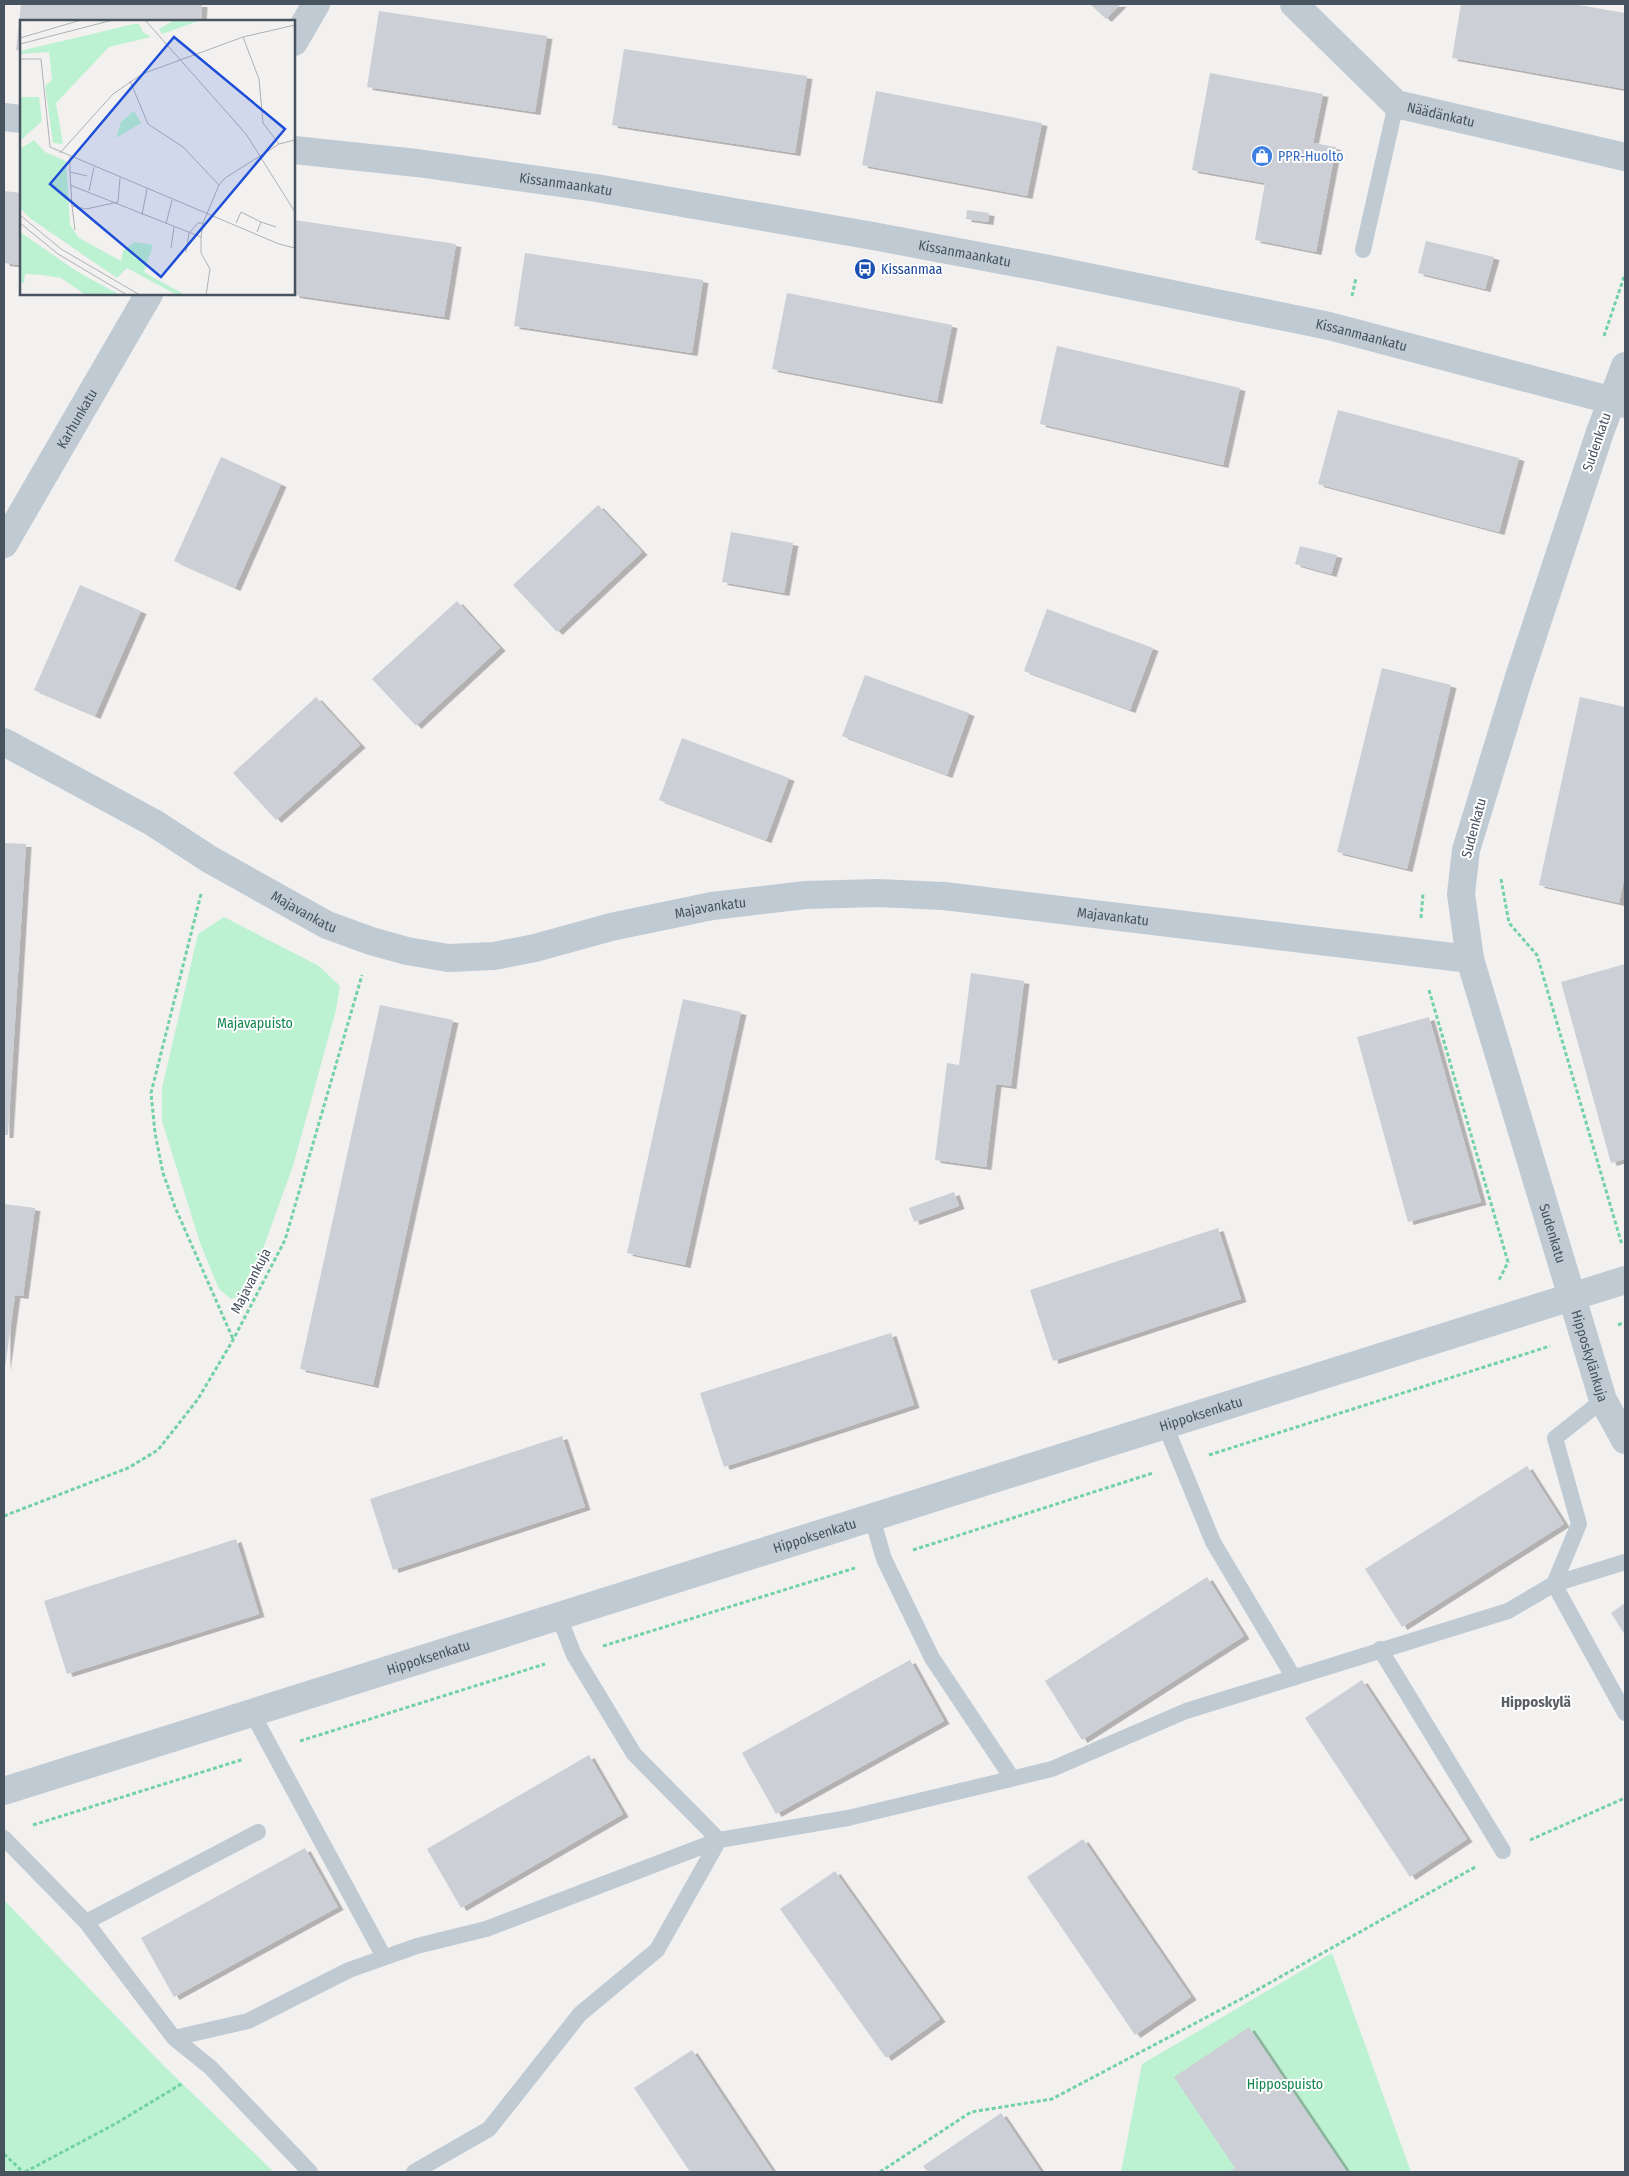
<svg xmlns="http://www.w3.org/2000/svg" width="1629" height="2176" viewBox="0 0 1629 2176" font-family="'Fira Sans Condensed',sans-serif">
	<defs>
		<filter id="shadow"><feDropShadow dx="5.5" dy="3" stdDeviation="0" flood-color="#0004"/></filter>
	</defs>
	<rect width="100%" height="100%" fill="#f3f0f0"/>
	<path fill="#bcf2d2" d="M224 917 319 966 340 986 336 1010 293 1166 247 1293 231 1299 219 1289 200 1243 162 1121V1088L198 934Z
		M4 1900 162 2064 274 2172H4Z
		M1332 1953 1411 2172H1121L1142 2064Z"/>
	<path fill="#cccfd5" filter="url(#shadow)" d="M21 4H202L201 21H21V51L16 50Z
		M1090 4H1121L1106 19Z
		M1461 4H1573L1625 13V89L1452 58Z
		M379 11 547 36 535 112 367 87Z
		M624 49 807 76 795 153 612 125Z
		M1210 73 1323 94 1313 143 1336 147 1316 252 1255 240 1265 183 1192 170Z
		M876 91 1042 123 1027 196 862 165Z
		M4 191 21 193V265L4 263Z
		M967 210 989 213 988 222 966 219Z
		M294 220 456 244 444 317 294 295Z
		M1426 241 1494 257 1485 289 1418 273Z
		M525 253 703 280 692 353 514 326Z
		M787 293 952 325 937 401 772 369Z
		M1057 346 1240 388 1223 465 1040 424Z
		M1338 410 1519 458 1499 532 1318 484Z
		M221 457 281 484 235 588 174 561Z
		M598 505 642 552 557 632 513 585Z
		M731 532 793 543 784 593 722 582Z
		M1300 546 1337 555 1331 574 1295 564Z
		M80 585 141 611 95 716 34 690Z
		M457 601 500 648 416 726 372 679Z
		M1047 609 1153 648 1130 710 1024 671Z
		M1382 668 1451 685 1407 869 1337 852Z
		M865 675 969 713 947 775 842 736Z
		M316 697 360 745 276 820 233 773Z
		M1580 697 1625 707V874L1619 903 1539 885Z
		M682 738 789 778 766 840 659 800Z
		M4 843 26 844 8 1135H4Z
		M1625 964V1159L1611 1163 1561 982Z
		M971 973 1024 981 1011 1086 996 1084 986 1167 935 1160 947 1063 959 1065Z
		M683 999 741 1012 685 1265 627 1253Z
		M380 1005 453 1020 373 1385 300 1369Z
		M1429 1017 1481 1202 1408 1222 1357 1037Z
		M954 1192 959 1206 914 1222 909 1208Z
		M4 1204 35 1208 23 1296 15 1295 5 1368Z
		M1218 1228 1241 1299 1053 1361 1030 1290Z
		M891 1333 914 1405 724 1467 700 1393Z
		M562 1436 585 1507 393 1570 370 1499Z
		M1527 1466 1564 1524 1402 1627 1365 1569Z
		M236 1539 259 1614 67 1674 44 1601Z
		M1207 1577 1244 1636 1082 1740 1045 1681Z
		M1625 1603V1635L1611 1613Z
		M910 1660 944 1721 776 1814 742 1753Z
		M1362 1680 1467 1839 1410 1877 1305 1718Z
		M589 1755 623 1814 461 1908 427 1849Z
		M1083 1839 1191 1997 1135 2035 1027 1877Z
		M305 1848 338 1907 174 1997 141 1938Z
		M835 1871 940 2019 886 2058 780 1909Z
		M1249 2027 1347 2172H1228L1235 2168 1174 2077Z
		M692 2050 773 2172H690L634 2088Z
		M1001 2113 1041 2172H928L923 2166Z"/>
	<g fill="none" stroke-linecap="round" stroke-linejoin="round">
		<path stroke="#72d2a5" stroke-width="3" stroke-dasharray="4 2.5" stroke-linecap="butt" d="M1352 296 1356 278
			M1604 336 1625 274
			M1501 879 1509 923 1537 955 1622 1245
			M201 894 151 1093 155 1133 163 1173 175 1207 233 1339
			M1421 918 1423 894
			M1429 990 1508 1262 1498 1282
			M1618 1325 1625 1322
			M1209 1455 1550 1346
			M4 1516 128 1468 158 1450 198 1399 233 1340 285 1240 362 975
			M913 1550 1153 1473
			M603 1646 855 1568
			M300 1741 545 1664
			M33 1825 244 1759
			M1530 1840 1625 1798
			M4 2154 23 2172
			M25 2172 115 2124 183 2083
			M880 2172 971 2112 1052 2099 1241 1999 1477 1866"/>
		<path stroke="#c0cad3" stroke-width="16" d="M1363 250 1396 104
			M1603 1400 1555 1438 1579 1524 1554 1584 1625 1713
			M1165 1425 1213 1542 1294 1678
			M872 1518 884 1559 932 1658 1012 1778
			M559 1617 574 1655 634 1754 719 1840
			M1380 1649 1503 1851
			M252 1713 384 1957
			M4 1838 86 1922 258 1832
			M86 1922 174 2038 210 2067 310 2172
			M174 2038 248 2021 349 1970 417 1946 486 1929 719 1840 848 1818 1052 1769 1186 1711 1508 1611 1554 1584 1625 1562
			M414 2172 489 2129 580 2014 657 1950 719 1840"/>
		<g stroke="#c0cad3" stroke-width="28">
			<path id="s1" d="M1294 4 1396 104 1625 157"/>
			<path d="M294 42 316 4"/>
			<path id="s2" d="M1625 366 1600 432 1519 677 1466 850 1461 894 1470 959 1603 1400 1625 1440"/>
			<path id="s3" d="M4 544 149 294"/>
			<path id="s4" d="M4 742 154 823 209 859 327 925 371 941 407 951 448 958 494 956 535 948 611 927 712 906 805 895 877 893 944 896 1470 959"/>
			<path id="s5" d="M4 1791 1625 1280"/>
		</g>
		<g stroke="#c0cad3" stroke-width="28">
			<path d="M4 117 21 119"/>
			<path id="s6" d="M294 150 417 163 596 188 873 236 1044 268 1329 326 1625 404"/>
		</g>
	</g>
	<defs>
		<g id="shop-disc" transform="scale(1.125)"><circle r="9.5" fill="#3f7fe0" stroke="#fff"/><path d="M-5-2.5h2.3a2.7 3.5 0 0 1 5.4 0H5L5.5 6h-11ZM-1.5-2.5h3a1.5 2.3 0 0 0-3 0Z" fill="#fff"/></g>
		<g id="bus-disc" transform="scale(1.125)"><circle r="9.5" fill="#1a4fb4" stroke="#fff"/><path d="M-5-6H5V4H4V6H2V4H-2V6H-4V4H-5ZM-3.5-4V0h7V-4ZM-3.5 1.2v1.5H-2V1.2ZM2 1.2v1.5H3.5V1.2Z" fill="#fff"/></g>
	</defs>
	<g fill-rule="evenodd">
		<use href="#shop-disc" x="1262" y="156"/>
		<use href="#bus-disc" x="865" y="269"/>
	</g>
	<g text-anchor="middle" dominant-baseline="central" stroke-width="4" stroke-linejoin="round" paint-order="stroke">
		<g font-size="14" fill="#47535f" stroke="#fff">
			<text stroke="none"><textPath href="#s1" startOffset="189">Näädänkatu</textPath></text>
			<text stroke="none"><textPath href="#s6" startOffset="274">Kissanmaankatu</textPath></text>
			<text stroke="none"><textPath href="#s6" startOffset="679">Kissanmaankatu</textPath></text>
			<text stroke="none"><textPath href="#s6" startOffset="1084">Kissanmaankatu</textPath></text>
			<text stroke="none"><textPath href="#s3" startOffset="145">Karhunkatu</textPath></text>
			<text transform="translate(1597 442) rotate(-71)">Sudenkatu</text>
			<text transform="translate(1474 828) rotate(-75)">Sudenkatu</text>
			<text stroke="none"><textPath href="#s4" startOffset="765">Majavankatu</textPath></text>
			<text stroke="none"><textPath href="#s4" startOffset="345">Majavankatu</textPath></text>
			<text stroke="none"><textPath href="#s4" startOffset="1170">Majavankatu</textPath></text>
			<text stroke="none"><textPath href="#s2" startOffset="906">Sudenkatu</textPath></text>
			<text transform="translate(251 1281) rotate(-63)">Majavankuja</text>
			<text stroke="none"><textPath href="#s2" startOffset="1034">Hipposkylänkuja</textPath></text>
			<text stroke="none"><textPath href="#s5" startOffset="1255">Hippoksenkatu</textPath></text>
			<text stroke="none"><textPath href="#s5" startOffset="850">Hippoksenkatu</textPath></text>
			<text stroke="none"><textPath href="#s5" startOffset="445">Hippoksenkatu</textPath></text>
		</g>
		<g font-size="14" fill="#366cbe" stroke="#fff" text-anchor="start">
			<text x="1278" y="156">PPR-Huolto</text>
		</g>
		<g font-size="14" fill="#164399" stroke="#fff" text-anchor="start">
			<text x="881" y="269">Kissanmaa</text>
		</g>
		<g font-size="14" fill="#12864f" stroke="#fff">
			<text x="255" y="1023">Majavapuisto</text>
			<text x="1285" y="2084">Hippospuisto</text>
		</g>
		<g font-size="15" font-weight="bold" fill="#5c6065" stroke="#fff">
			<text x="1536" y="1702">Hipposkylä</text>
		</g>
	</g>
	<g transform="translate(20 20)">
		<rect width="275" height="275" fill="#f3f0f0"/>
		<path d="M155 0H181L142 14 139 9ZM114 4H119L123 12 131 17 89 27 36 83 43 124 33 123 25 66 32 60 29 32 0 34V31ZM0 77H19L22 101 0 121ZM114 91 121 103 96 118 101 102ZM14 120 25 132 46 141 50 205 59 218 101 241 103 231 114 222 133 225 124 252 165 275H157L107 248 97 258 11 199 0 188V129ZM0 212 58 252 100 275H66L41 258 22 255 5 254 4 263H0Z" fill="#bcf2d2"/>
		<path fill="none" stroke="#aeb1b6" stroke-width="1" d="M125 0 226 114 275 192M223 17 239 59 243 103 259 124M0 18 61 0M0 24 93 0M0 39H21L30 127 259 224 275 228M110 61 128 104 163 127 199 165M40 133 93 74 122 54 223 17 275 5M50 137V152L67 156M50 152 52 186 66 189 98 182M50 165 181 217M69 171 74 147M98 182 100 158M52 186 55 210M0 195 41 229 120 275M122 195 127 169M241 202 256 207M0 203 38 234 107 275M216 203 221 192 241 202 237 212M146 204 152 180M151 228 154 207M166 232 169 213 178 203H183M186 275 190 249 181 233V217L183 203 199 165 205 158 259 124 275 120"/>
		<path fill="#1d4ed8" fill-opacity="0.15" stroke="#1d4ed8" stroke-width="2.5" d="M154 17 265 109 141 257 30 164Z"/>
		<rect width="275" height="275" fill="none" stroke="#47535f" stroke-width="2.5"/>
	</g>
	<rect width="1629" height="2176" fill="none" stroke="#47535f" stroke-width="10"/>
</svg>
